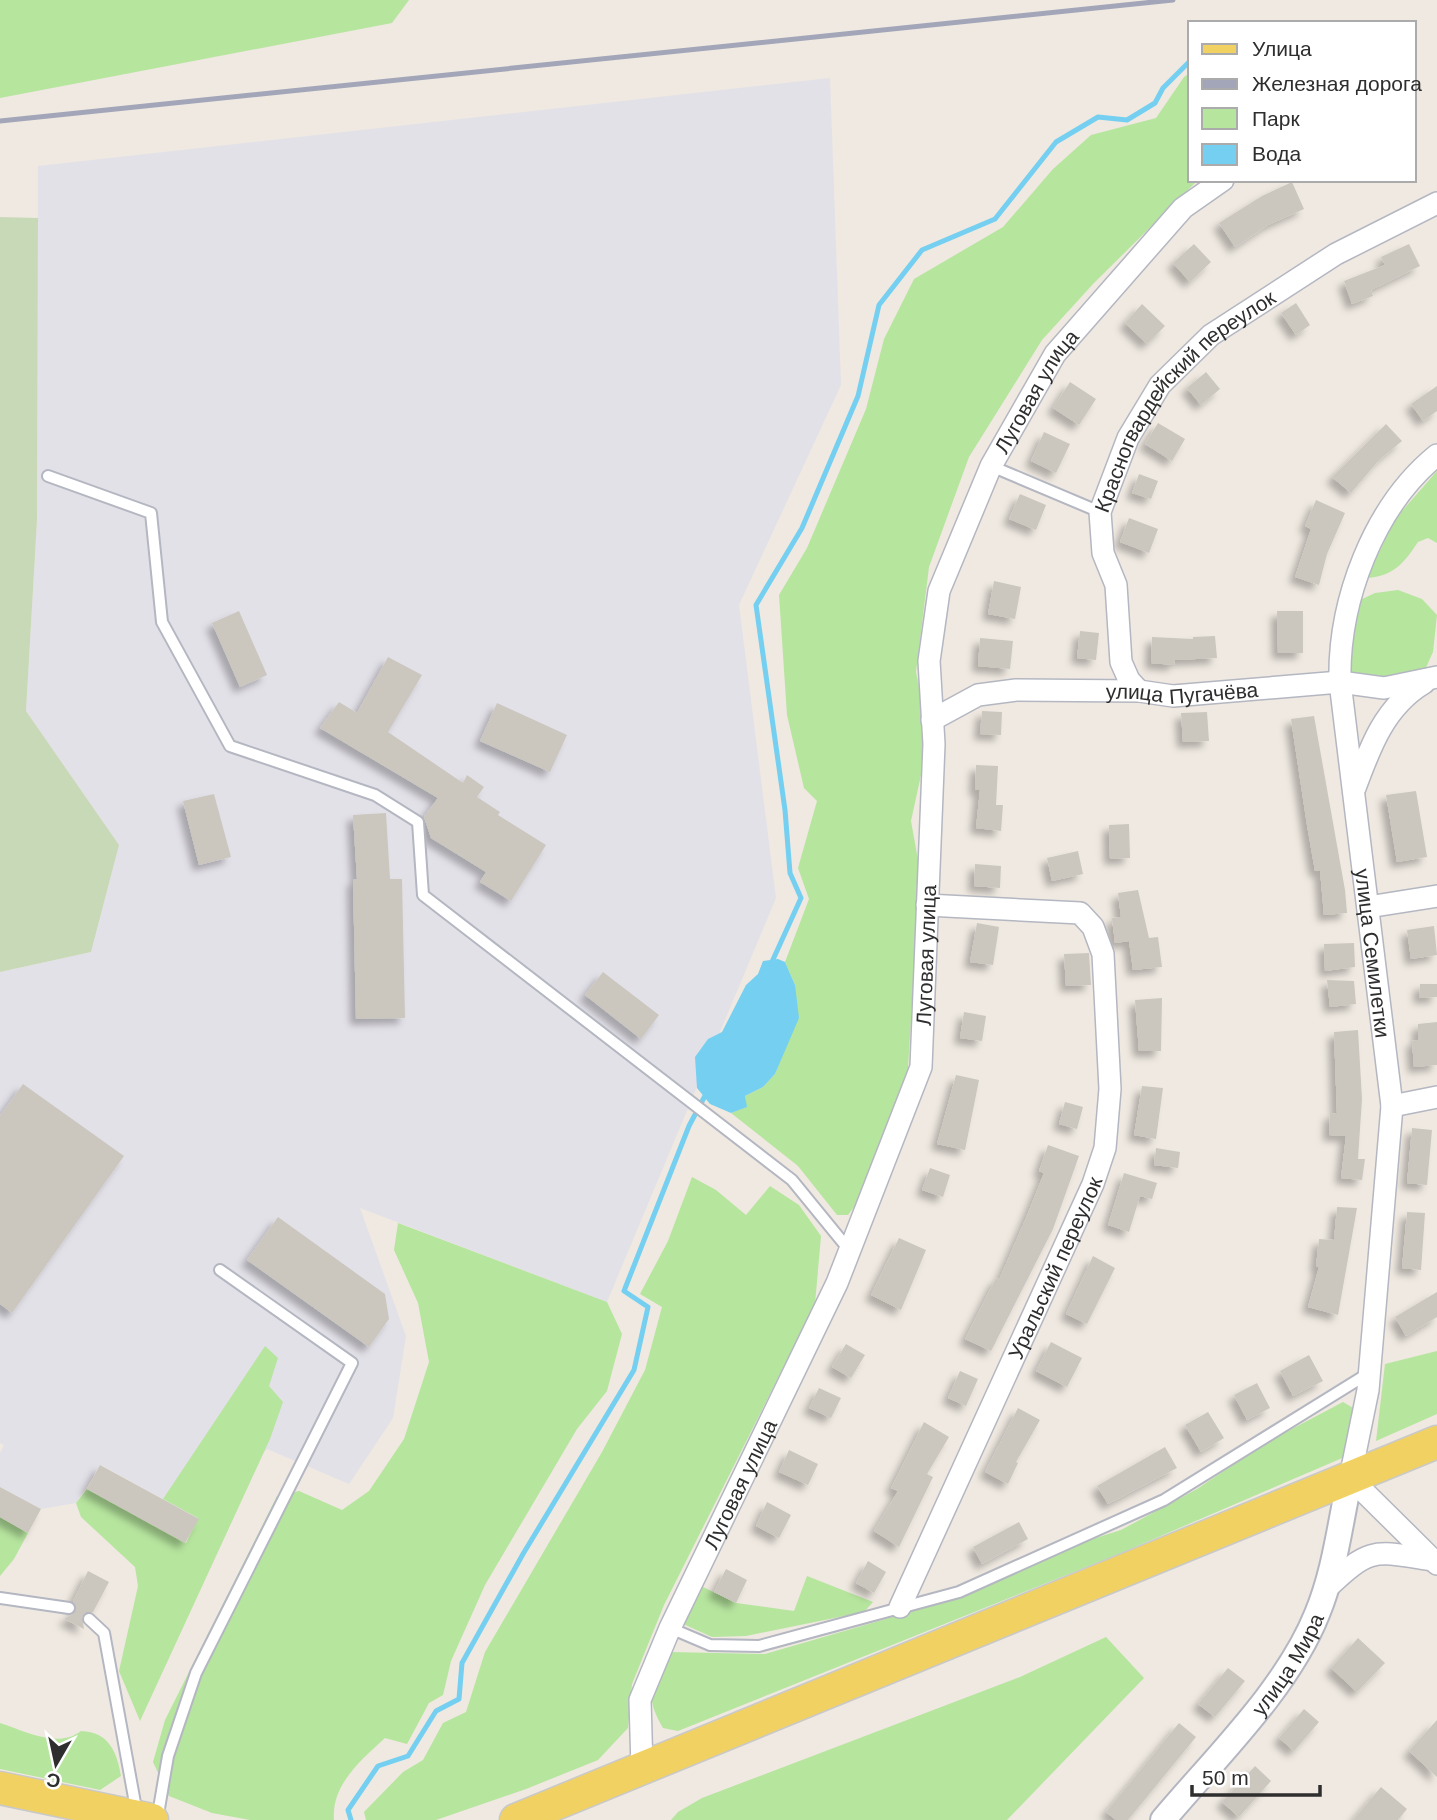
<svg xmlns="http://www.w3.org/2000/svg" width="1437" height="1820" viewBox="0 0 1437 1820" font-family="Arial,sans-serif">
	<defs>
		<filter id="shadow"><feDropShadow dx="-6" dy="6" stdDeviation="3.5" flood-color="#0004"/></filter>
	</defs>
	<rect width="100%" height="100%" fill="#efe9e1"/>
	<path fill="#e3e1e8" d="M830 78 841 385 739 605 776 898 607 1302 360 1208 406 1336 393 1418 349 1484 267 1449 199 1519 101 1465 76 1503 41 1509 0 1487V1453L4 1445 0 1443V972L91 952 119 845 26 711 37 520 38 166Z"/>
	<path fill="#b6e59e" d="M0 0H409L392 23 0 98Z
		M1190 73V180H1198L1093 284 1042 340 969 457 929 567 916 672 926 720 923 766 911 821 920 871 908 1068 860 1199 848 1215H837L798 1166 731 1113 746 1107 745 1096 763 1087 775 1074 784 1051 795 985 785 962 809 899 798 868 817 801 804 788 787 715 779 595 807 548 866 409 884 339 914 279 1003 227 1053 169 1091 135 1156 118 1184 77Z
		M1437 471V543L1428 538 1418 542C1404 563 1394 576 1367 578L1395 519Z
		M1398 590 1422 599 1437 615 1433 652 1424 672 1398 681 1348 679 1352 620 1360 600 1375 593Z
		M692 1177 716 1190 746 1215 770 1186 799 1205 821 1236 815 1304 664 1605 632 1684 628 1728 598 1760 526 1789 436 1820H366L364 1812 403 1772 423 1760 443 1723 466 1712 485 1652 602 1452 645 1370 662 1307 640 1294 668 1241Z
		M398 1223 607 1302 622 1334 607 1391 577 1429 485 1585 451 1661 443 1695 429 1703 407 1744 385 1738C361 1760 331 1785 334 1820H250L212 1813 169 1796 153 1762 165 1720 277 1496 299 1491 342 1510 369 1491 404 1439 429 1362 418 1303 394 1250Z
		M265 1346 278 1358 269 1386 283 1402 270 1439 140 1721 119 1671 138 1586 135 1567 81 1517 76 1503 87 1489 186 1543 198 1518 163 1499Z
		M1437 1351V1414L1376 1441 1385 1364Z
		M1343 1402 1355 1409 1354 1453 1119 1554 678 1731 663 1728C644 1696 650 1682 670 1652L765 1654 958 1598 1086 1541 1121 1530 1197 1489 1267 1442Z
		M0 1517 28 1533 14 1559 0 1576Z
		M807 1576 873 1602 864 1612 746 1636 712 1637 681 1623 701 1586 736 1603 794 1611Z
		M1106 1637 1144 1678 1007 1820H671L678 1812 702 1798 1020 1677Z
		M0 1723C25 1731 58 1749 81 1731 109 1732 117 1752 121 1776L100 1790 0 1769Z"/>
	<path fill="#c8d9b8" d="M0 217 38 218 37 520 26 711 119 845 91 952 0 972Z"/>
	<path fill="#75cff0" d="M778 959 785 962 795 985 799 1018 775 1074 763 1087 745 1096 747 1107 731 1113 710 1104 697 1088 695 1057 708 1039 722 1032 746 985 758 974 763 961Z"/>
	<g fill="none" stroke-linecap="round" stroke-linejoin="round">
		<path stroke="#75cff0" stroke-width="5" d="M771 964 801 898 790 873 785 810 756 605 802 528 858 396 879 305 922 250 995 219 1056 142 1098 117 1127 120 1155 103 1163 88 1190 61
			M351 1820 348 1810 378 1766 408 1756 436 1711 459 1699 462 1663 523 1554 634 1370 648 1307 624 1291 689 1126 707 1092"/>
	</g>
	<path fill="#cbc7bf" filter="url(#shadow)" d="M1292 182 1304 209 1268 225 1235 247 1219 223 1262 196Z
		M1194 244 1211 262 1190 282 1173 263Z
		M1409 244 1420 266 1371 290 1373 296 1352 304 1344 281 1385 265 1381 257Z
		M1296 303 1310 325 1296 335 1281 313Z
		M1142 304 1165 326 1147 344 1125 323Z
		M1206 372 1220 389 1201 405 1187 388Z
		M1070 382 1096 399 1079 425 1053 408Z
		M1437 386V411L1423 421 1411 404Z
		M1158 423 1185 439 1172 461 1145 444Z
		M1386 424 1402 441 1379 460 1351 493 1332 477Z
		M1044 432 1070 444 1056 473 1031 461Z
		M1139 474 1158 481 1151 499 1132 493Z
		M1020 494 1046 505 1036 530 1009 519Z
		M1316 500 1345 513 1327 554 1319 585 1295 577 1311 529 1305 526Z
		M1129 518 1158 529 1149 553 1120 542Z
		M994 581 1021 587 1015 619 988 614Z
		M239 611 267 675 240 687 212 623Z
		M1277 611H1303V653H1278Z
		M1080 631 1099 633 1096 660 1077 658Z
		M1215 636 1217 658 1175 660 1174 665 1151 663 1152 637 1193 639V637Z
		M980 638 1013 641 1010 669 978 666Z
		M388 657 422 675 388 732 463 783 467 775 484 787 477 797 500 812 498 815 546 845 511 901 480 882 486 872 431 838 424 817 438 798 320 728 339 702 357 713Z
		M497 703 567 735 550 772 480 741Z
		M982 711 1002 712 1001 735 980 734Z
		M1207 712 1209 741 1183 742 1181 713Z
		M1314 716 1345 890 1347 913 1324 915 1320 870 1315 871 1307 825 1291 719Z
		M976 765 998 766 996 805H1003L1001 831 976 828 980 790H975Z
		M1416 791 1427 857 1397 862 1386 795Z
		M214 794 231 857 199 865 183 801Z
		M386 813 390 879H402L405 1018 356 1019 353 880 357 879 353 815Z
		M1129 824 1130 858 1110 859 1109 825Z
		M1078 851 1083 874 1052 881 1047 858Z
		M975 864 1001 866 1000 888 974 886Z
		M1138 890 1149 938 1158 937 1162 967 1133 970 1129 941 1115 943 1112 918 1121 917 1118 893Z
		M977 923 999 927 993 965 970 962Z
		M1434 926 1437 955 1411 959 1407 930Z
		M1354 943 1355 967 1325 971 1324 944Z
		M1089 953 1091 985 1066 986 1064 954Z
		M603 972 659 1015 641 1039 585 995Z
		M1327 980 1354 981 1356 1004 1330 1007Z
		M1420 984H1437V997L1419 998Z
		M1162 998 1161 1051H1139L1135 1000Z
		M964 1012 986 1016 982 1041 960 1038Z
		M1437 1022V1065L1414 1067 1412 1041 1418 1040V1024Z
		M1358 1030 1362 1099 1358 1159H1365L1362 1180 1341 1178 1346 1136 1329 1135 1330 1113 1337 1114 1334 1032Z
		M956 1075 979 1080 965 1150 937 1144Z
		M23 1084 124 1156 12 1313 0 1304V1116Z
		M1142 1086 1163 1088 1156 1139 1134 1135Z
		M1065 1102 1083 1107 1077 1129 1059 1124Z
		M1412 1128 1432 1130 1427 1185 1407 1183Z
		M1048 1145 1079 1156 1053 1229 991 1351 965 1339 996 1278 999 1280 1026 1218 1044 1173 1039 1171Z
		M1156 1148 1180 1152 1178 1168 1154 1165Z
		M930 1168 950 1175 943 1197 922 1190Z
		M1124 1173 1157 1183 1152 1199 1140 1196 1129 1232 1108 1225Z
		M1337 1207 1357 1208 1338 1315 1308 1307 1319 1267H1316L1319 1239 1334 1240Z
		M1407 1212 1425 1213 1421 1270 1402 1268Z
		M278 1217 385 1294 389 1319 369 1347 247 1260Z
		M899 1238 926 1250 901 1310 871 1295Z
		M1093 1256 1115 1268 1087 1324 1066 1314Z
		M1437 1292V1317L1406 1336 1395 1317Z
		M1051 1342 1082 1358 1067 1387 1036 1371Z
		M846 1344 865 1355 851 1378 832 1367Z
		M1309 1355 1323 1381 1293 1396 1280 1371Z
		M960 1371 978 1379 966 1406 948 1398Z
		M1257 1383 1270 1408 1247 1420 1234 1395Z
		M819 1388 841 1398 831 1418 809 1408Z
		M1018 1408 1040 1420 1016 1462 1018 1463 1008 1484 985 1472Z
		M1208 1412 1224 1438 1201 1452 1185 1425Z
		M924 1422 949 1437 927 1474 933 1477 899 1547 874 1531 898 1491 891 1488Z
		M1165 1447 1177 1468 1108 1504 1097 1486Z
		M789 1450 818 1464 808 1485 779 1472Z
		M100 1465 199 1519 185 1543 87 1489Z
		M0 1487 41 1509 28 1533 0 1517Z
		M767 1502 791 1515 779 1538 756 1526Z
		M1019 1522 1028 1539 982 1564 973 1547Z
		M868 1561 886 1572 874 1593 856 1583Z
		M726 1569 747 1580 736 1603 714 1592Z
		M88 1571 109 1582 93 1612H86L82 1617 84 1629 64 1619 76 1612 73 1601Z
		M1358 1638 1385 1663 1357 1692 1331 1668Z
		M1228 1668 1245 1681 1215 1717 1198 1704Z
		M1304 1709 1319 1722 1294 1751 1279 1738Z
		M1437 1720V1777L1409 1751Z
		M1179 1723 1196 1737 1128 1820H1116L1106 1812Z
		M1255 1766 1271 1781 1239 1817 1222 1802Z
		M1381 1787 1407 1809 1398 1820H1353Z"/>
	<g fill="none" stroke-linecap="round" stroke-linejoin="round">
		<g stroke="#b4b7c1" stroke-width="14">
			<path id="service" d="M991 466 1100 512
				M48 476 151 513 162 622 230 746 375 795 418 822 423 895 792 1180 850 1251
				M0 1598 69 1608
				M89 1619 104 1633 137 1814
				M670 1628 710 1645 759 1646 959 1592 1164 1500 1369 1373
				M157 1820 168 1756 196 1673 352 1363 220 1270"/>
		</g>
		<g stroke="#b4b7c1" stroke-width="24">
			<g id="minor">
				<path id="s1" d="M1437 455C1373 507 1338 602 1340 682L1392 1106 1368 1390 1350 1478 1437 1564"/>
				<path id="s2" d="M1139 691 1129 680 1121 662 1116 585 1103 553 1100 512 1128 438 1160 385 1211 335 1336 254 1437 203"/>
				<path id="s3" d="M932 720 978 695 1016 690 1139 691 1173 696 1340 682 1384 688 1437 677"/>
				<path d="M1355 788C1370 747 1385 706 1424 683"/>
				<path d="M1368 907 1437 896"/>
				<path d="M1392 1106 1437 1097"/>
				<path d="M1327 1588C1371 1546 1374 1551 1433 1560"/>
				<path id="s4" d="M900 1607 1093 1184 1105 1148 1110 1089 1103 954 1093 927 1080 913 927 905"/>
				<path id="s5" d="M642 1768 640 1700 670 1628 837 1283 921 1067 934 744 929 661 939 591 991 466 1055 354 1183 208 1223 180"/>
			</g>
		</g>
		<g stroke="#b4b7c1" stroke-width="28">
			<g id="tertiary">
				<path id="s6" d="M1163 1820C1215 1758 1287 1689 1317 1614 1335 1571 1340 1523 1350 1478"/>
			</g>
		</g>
		<g stroke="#c9c9c9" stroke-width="35">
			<path id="primary" d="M0 1788 152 1820
				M516 1820 1437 1442"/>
		</g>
		<use href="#service" stroke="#fff" stroke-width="10"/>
		<use href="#minor" stroke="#fff" stroke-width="21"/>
		<use href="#tertiary" stroke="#fff" stroke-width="24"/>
		<use href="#primary" stroke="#f2d163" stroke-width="32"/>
		<path stroke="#a3a6b8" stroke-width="5" d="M0 121 1173 0"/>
	</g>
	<g text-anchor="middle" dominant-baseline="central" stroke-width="6" stroke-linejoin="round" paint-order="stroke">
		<g font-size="21" fill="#2e2e2e" stroke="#fff">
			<text stroke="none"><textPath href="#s5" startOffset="1461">Луговая улица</textPath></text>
			<text stroke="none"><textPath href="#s2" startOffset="331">Красногвардейский переулок</textPath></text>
			<text stroke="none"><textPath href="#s3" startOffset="257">улица Пугачёва</textPath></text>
			<text stroke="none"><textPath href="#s1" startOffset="528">улица Семилетки</textPath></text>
			<text stroke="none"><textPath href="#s5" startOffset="873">Луговая улица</textPath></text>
			<text stroke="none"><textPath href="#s4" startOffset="373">Уральский переулок</textPath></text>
			<text stroke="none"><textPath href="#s5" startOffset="306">Луговая улица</textPath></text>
			<text stroke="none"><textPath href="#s6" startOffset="200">улица Мира</textPath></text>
		</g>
	</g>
	<rect x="1188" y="21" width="228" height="161" fill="#ffffff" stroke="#ababab" stroke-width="2"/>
	<rect x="1202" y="44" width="35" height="10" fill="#f2d163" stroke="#ababab" stroke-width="2"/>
	<text x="1252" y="56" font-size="21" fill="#2e2e2e">Улица</text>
	<rect x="1202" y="79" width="35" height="10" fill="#a3a6b8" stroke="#ababab" stroke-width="2"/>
	<text x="1252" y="91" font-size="21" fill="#2e2e2e">Железная дорога</text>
	<rect x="1202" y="108" width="35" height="21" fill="#b6e59e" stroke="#ababab" stroke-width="2"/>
	<text x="1252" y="126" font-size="21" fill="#2e2e2e">Парк</text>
	<rect x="1202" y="144" width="35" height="21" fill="#75cff0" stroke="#ababab" stroke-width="2"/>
	<text x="1252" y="161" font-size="21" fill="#2e2e2e">Вода</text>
	<g transform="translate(56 1764) rotate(189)" stroke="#ffffff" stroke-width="5" paint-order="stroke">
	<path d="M0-5L12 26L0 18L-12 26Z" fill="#2e2e2e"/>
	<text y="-10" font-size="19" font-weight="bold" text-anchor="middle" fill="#2e2e2e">С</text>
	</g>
	<path d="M1192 1785v10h128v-10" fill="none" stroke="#2e2e2e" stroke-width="3.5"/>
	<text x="1202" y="1785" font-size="21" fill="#2e2e2e" stroke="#ffffff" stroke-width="5" paint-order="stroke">50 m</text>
</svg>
